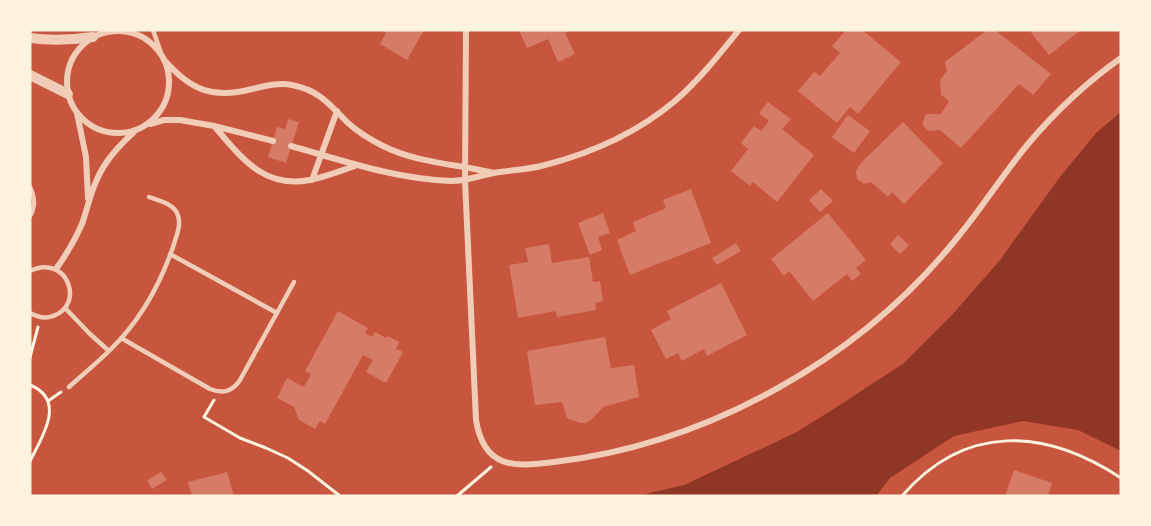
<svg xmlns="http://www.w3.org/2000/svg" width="1151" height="526" viewBox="0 0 1151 526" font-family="Bitter,serif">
	<rect width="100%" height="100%" fill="#c8553d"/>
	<path fill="#8f3625" d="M1121 112V451L1078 430 1023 421 954 436 890 478 876 496H637L684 485 797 432 843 403 904 363 952 315 1000 260 1060 177 1096 133Z"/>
	<path fill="#d67c66" d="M381 30H424L407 60 380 44 386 33Z
		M519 30H571L565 33 575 54 558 62 548 39 527 48Z
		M846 30H862L901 62 858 114 850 107 837 123 798 91 814 72 820 76 840 53 832 46Z
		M987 30H995L1051 74 1033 95 1019 84 961 148 940 130 928 131 922 124 926 114H941L949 101 941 95 940 80 947 71 945 62Z
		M1029 30H1081L1049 55Z
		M768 102 791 119 782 129 814 155 777 202 753 182 750 186 731 171 748 149 741 143 754 126 761 131 769 121 759 113Z
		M848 115 870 131 854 153 832 137Z
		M288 119 299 122 286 163 268 157 277 127 285 129Z
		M903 122 943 163 904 204 892 192 888 197 871 182 864 184 857 179 856 171 861 163Z
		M691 189 711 243 630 275 617 240 636 231 633 222 666 208 663 200Z
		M821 189 833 201 820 212 809 200Z
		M603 213 610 233 598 237 602 250 590 255 578 223Z
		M828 213 866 260 856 268 861 274 852 281 847 274 813 301 789 271 784 276 771 259Z
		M898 235 909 245 900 254 890 244Z
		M736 243 741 251 717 265 712 258Z
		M549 244 552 263 589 257 593 282 600 281 603 301 595 303 596 310 557 317 556 311 518 318 509 265 528 262 525 248Z
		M721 283 747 335 707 356 704 349 682 361 678 353 666 359 651 330 671 319 667 311Z
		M338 311 368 328 365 333 372 337 375 332 386 338 388 336 399 342 396 349 403 352 386 383 366 372 373 360 363 355 325 424 320 421 315 429 299 420 294 407 277 398 287 378 304 387 311 374 305 371Z
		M605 337 611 368 634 365 639 397 603 407 592 419 586 423H580L567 418 562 402 535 405 527 351Z
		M1014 470 1052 483 1048 496H1005Z
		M161 472 167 480 152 489 147 480Z
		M227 472 234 496H192L188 482Z"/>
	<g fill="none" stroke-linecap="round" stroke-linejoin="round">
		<path stroke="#fff3e0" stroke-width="3" d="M30 357 38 327
			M30 385C67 400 42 437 30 461
			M214 400 204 417 240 438 266 448 288 458 308 471 340 496
			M48 401 61 392
			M457 496 491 467
			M902 496C965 423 1045 428 1121 478"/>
		<path stroke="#f1ccb7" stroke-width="4.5" d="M153 30 161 53
			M110 32 111 30
			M30 187C35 197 36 206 30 216
			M170 254 277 313
			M30 271C67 253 86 305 53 316 45 319 37 317 30 313
			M65 308 90 334 109 351
			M121 338 210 389C223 394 232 392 240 380L294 282
			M69 387C82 375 97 363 110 350 140 321 161 283 174 244 177 234 182 223 177 213 172 203 159 201 149 197"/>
		<path stroke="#f1ccb7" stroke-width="6" d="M466 30 465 180 476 420C484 469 514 467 554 462 708 444 860 359 957 238 982 208 1003 174 1028 144 1055 112 1087 82 1121 58
			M67 82a51 51 0 1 1 102 0a51 51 0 1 1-102 0Z
			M166 62C192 91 214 99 252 89 265 86 279 82 292 85 319 90 330 105 348 123 358 132 371 140 383 146 417 163 457 164 494 173
			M77 113 86 157 88 198
			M150 124 164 120H180L214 126 273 141
			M214 126C241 157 263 189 310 180 325 177 340 171 355 166
			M291 146C344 161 396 179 451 181 469 181 483 174 500 172 515 170 531 169 545 165 592 153 638 132 675 101 699 80 719 55 739 30
			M312 180 337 111
			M56 269C66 255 75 240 82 224 89 203 93 182 106 163 114 151 124 141 134 132"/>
		<path stroke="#f1ccb7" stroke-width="10" d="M30 38C52 41 72 40 93 37
			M30 75 68 94"/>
	</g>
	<rect width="1151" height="526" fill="none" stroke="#fff3e0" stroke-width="63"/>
</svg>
